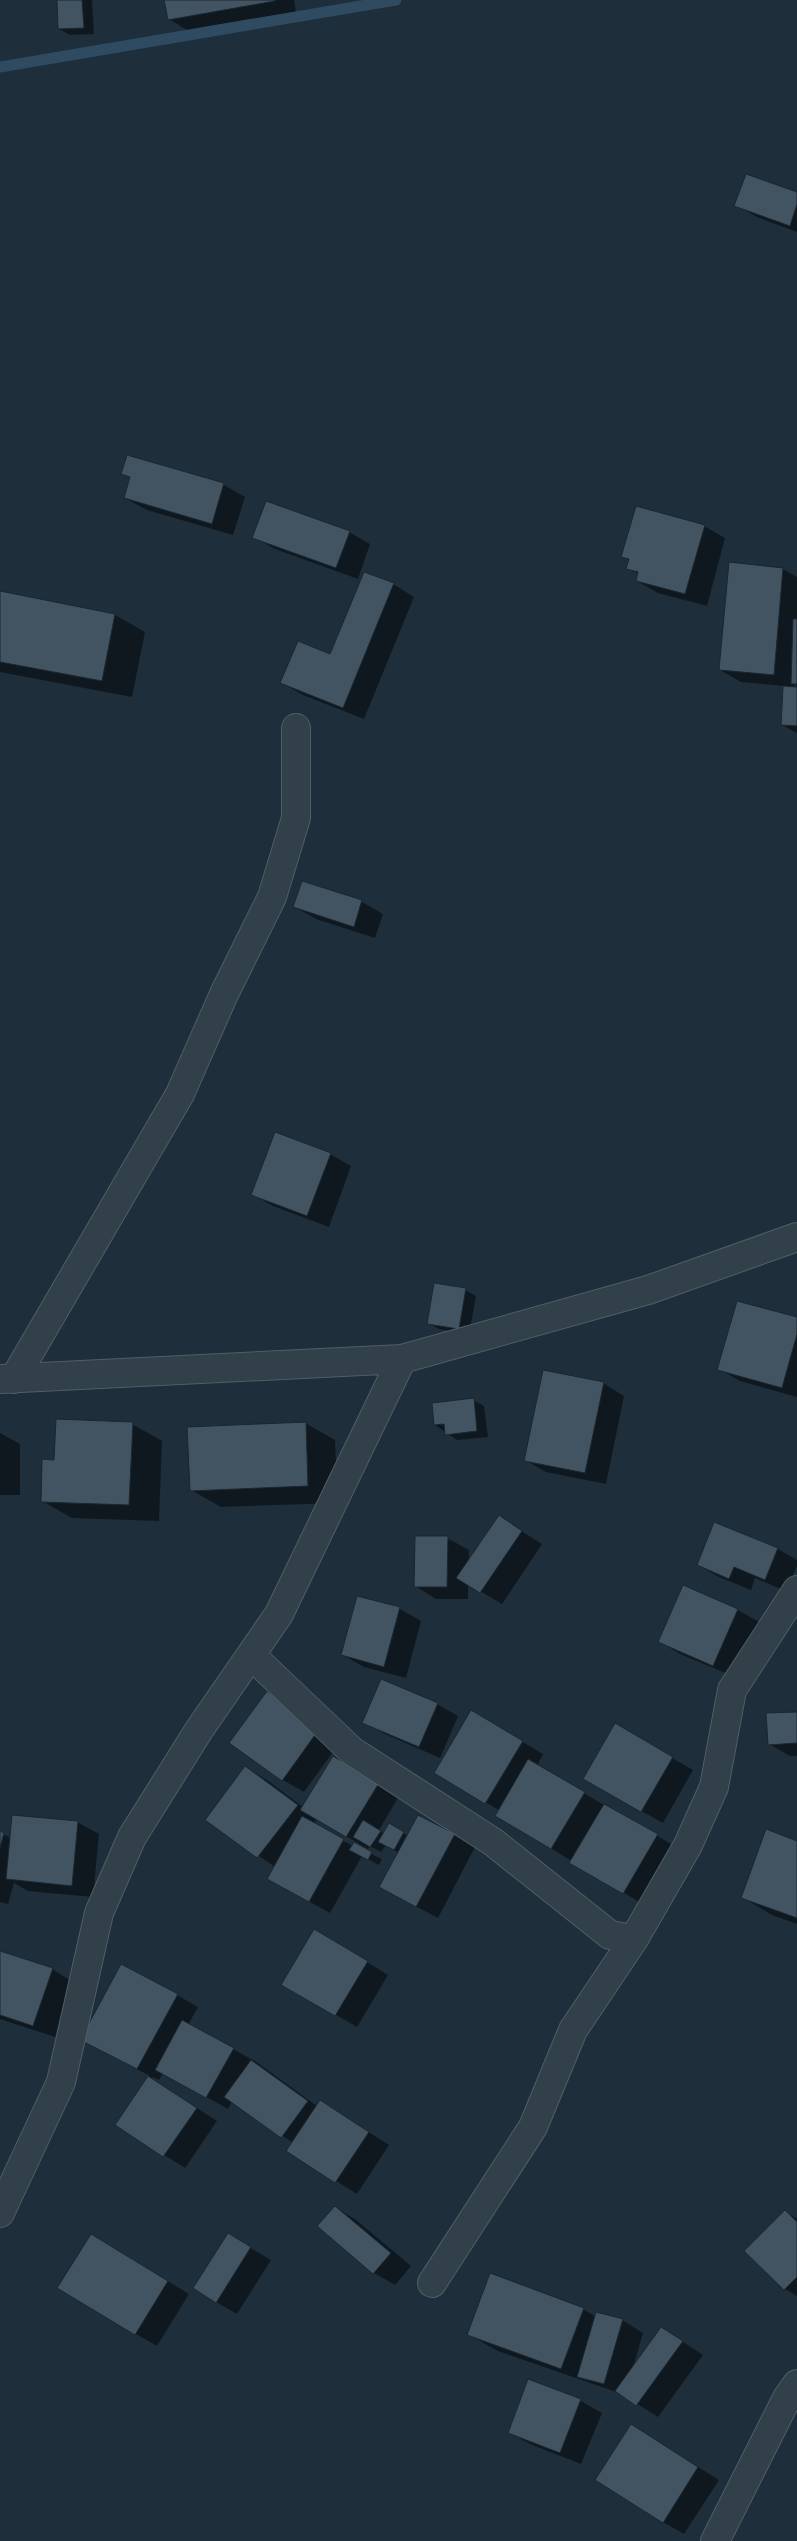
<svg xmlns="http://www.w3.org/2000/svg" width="797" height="2541" viewBox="0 0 797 2541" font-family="'PT Sans',sans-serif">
	<rect width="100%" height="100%" fill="#1e2e3a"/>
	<path fill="#0007" d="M58 0H92L94 34 70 35 59 29Z
		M165 0H294L296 13 190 32 169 19Z
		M797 193V232L757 217 736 205Z
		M128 457 224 485 245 497 233 535 147 510 125 498 131 478 123 474Z
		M704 526 725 538 707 606 658 593 637 581 639 574 628 568 630 561 623 557Z
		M349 532 370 544 358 579 275 549 254 537Z
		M730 564 783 569 797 577V686L795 684 794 688H797V733L782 725 784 686 741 682 720 670Z
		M393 584 414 597 364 719 303 695 282 683 331 656Z
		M0 593 115 615 145 632 132 697 0 672Z
		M303 882 362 902 383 914 375 938 316 919 295 907Z
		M330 1154 351 1166 329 1227 273 1206 252 1194Z
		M465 1290 476 1296 469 1334 439 1329 428 1323Z
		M797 1319V1397L740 1381 719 1369Z
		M603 1383 624 1396 606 1484 546 1472 525 1460Z
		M473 1400 484 1406 488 1437 457 1440 435 1425Z
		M305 1423 335 1440 338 1503 221 1507 191 1490Z
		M132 1424 162 1441 159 1521 72 1518 42 1501Z
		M0 1433 20 1444V1495H0Z
		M499 1517 542 1544 502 1604 468 1584V1599H436L415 1586 447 1538 469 1550V1562Z
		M714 1524 778 1549 797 1560V1566L786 1591 755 1578 751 1590 719 1577 698 1565Z
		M684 1586 738 1610 759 1622 735 1677 680 1654 659 1641Z
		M358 1597 400 1609 421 1621 406 1678 364 1667 343 1655Z
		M288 1704 341 1741 304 1792 283 1780 231 1743Z
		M437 1704 458 1716 440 1758 385 1734 364 1722Z
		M472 1712 543 1754 537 1766 678 1848 644 1905 496 1815 499 1810 435 1773Z
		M797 1713V1756H790L769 1744Z
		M615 1725 693 1770 663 1823 605 1791Z
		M333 1758 399 1796 379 1830 384 1834 389 1825 408 1836 454 1835 475 1847 438 1918 402 1899 399 1853 386 1845 381 1852 370 1846 368 1849 317 1819 313 1824 353 1846 382 1859 379 1865 362 1856 330 1913 290 1891 275 1867 206 1819 246 1768 267 1780 303 1807Z
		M77 1822 99 1834 93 1897 28 1891 14 1883 8 1904 0 1902V1833L11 1838Z
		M797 1842V1924L772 1915 742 1897Z
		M336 1943 388 1975 357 2027 283 1984Z
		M0 1952 52 1969 73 1982 55 2037 0 2019Z
		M177 1995 198 2007 188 2025 255 2061 317 2106 320 2101 389 2145 357 2194 288 2151 293 2143 232 2101 228 2109 163 2073 159 2080 153 2077 152 2079 217 2121 185 2168 116 2125 150 2076 103 2051Z
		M335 2207 356 2220 411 2266 395 2285 374 2273Z
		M785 2212 797 2219V2296L785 2289 746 2251Z
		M249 2247 271 2260 237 2314 216 2302Z
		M113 2248 189 2294 157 2346 136 2334Z
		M583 2309 596 2317 622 2320 643 2333 633 2368 662 2328 703 2355 658 2417 622 2394 498 2351 468 2334Z
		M529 2381 581 2401 602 2413 581 2464 530 2444 509 2432Z
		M652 2438 719 2480 684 2534 663 2522Z"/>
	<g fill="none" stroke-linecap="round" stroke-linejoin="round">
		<path stroke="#2f4b61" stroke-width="11" d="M0 67 396 0"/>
	</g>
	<path fill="#425462" stroke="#1a2731" d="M57 0H82L84 28 58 29Z
		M164 0H275V1L168 20Z
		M746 174 797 192V204L790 226 734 206Z
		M127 455 224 483 212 524 124 498 130 477 121 474Z
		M266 501 350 531 336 568 252 538Z
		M636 506 705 525 685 594 636 581 638 572 626 569 629 559 621 557Z
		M729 562 783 568 774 675 719 670Z
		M364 572 394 583 343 708 280 683 298 641 330 654Z
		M0 591 115 614 102 681 0 662Z
		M793 619H797V684H791Z
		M783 686 797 687V726L781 725Z
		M302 881 362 900 354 927 293 907Z
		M275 1132 331 1153 307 1216 251 1195Z
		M434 1283 466 1288 459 1329 427 1324Z
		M737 1301 797 1317V1334L782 1388 717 1370Z
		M543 1370 604 1382 585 1473 524 1461Z
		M474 1398 477 1431 445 1435 444 1424 434 1425 432 1403Z
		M56 1419 133 1422 129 1505 41 1502 42 1459 54 1460Z
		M306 1422 308 1486 190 1491 187 1427Z
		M499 1515 522 1531 480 1593 456 1578Z
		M714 1522 778 1548 765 1580 734 1567 729 1579 697 1565Z
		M415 1536H448L447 1587H414Z
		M683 1585 738 1609 713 1666 658 1642Z
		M357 1596 400 1607 384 1667 341 1655Z
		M381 1679 438 1703 419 1747 362 1723Z
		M267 1691 320 1728 282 1781 229 1743Z
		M471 1710 523 1741 485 1804 434 1773Z
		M797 1712V1743L768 1745 766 1713Z
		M615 1723 673 1757 641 1812 583 1779Z
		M333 1756 379 1783 346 1837 300 1810Z
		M528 1759 585 1792 551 1849 495 1816Z
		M245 1766 298 1805 257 1858 205 1820Z
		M604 1804 658 1834 623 1894 569 1863Z
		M12 1815 78 1821 72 1886 6 1879Z
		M418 1815 455 1834 416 1907 379 1887Z
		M302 1816 344 1839 309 1902 267 1879Z
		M363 1820 381 1831 370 1847 353 1837Z
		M389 1823 404 1832 394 1850 378 1842Z
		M766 1829 797 1841V1918L741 1898Z
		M0 1831 4 1833 0 1848Z
		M354 1842 372 1852 368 1860 349 1850Z
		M314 1929 368 1961 335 2016 281 1985Z
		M0 1951 53 1968 33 2026 0 2015Z
		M121 1964 178 1994 137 2069 80 2040Z
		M182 2020 234 2048 206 2098 155 2070Z
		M251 2060 308 2101 281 2138 224 2097Z
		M148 2076 197 2108 163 2157 115 2125Z
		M320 2100 369 2132 335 2183 286 2151Z
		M335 2206 391 2253 373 2274 317 2226Z
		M785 2210 797 2222V2277L784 2290 744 2251Z
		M228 2233 251 2247 216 2303 193 2288Z
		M91 2234 168 2281 135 2335 57 2288Z
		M490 2273 584 2308 561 2369 467 2335Z
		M596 2312 623 2319 604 2384 577 2377Z
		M661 2327 683 2341 636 2406 615 2391Z
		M528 2379 581 2399 560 2453 508 2433Z
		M631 2424 698 2467 663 2523 595 2480Z"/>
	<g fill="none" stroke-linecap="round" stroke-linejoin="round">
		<g stroke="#505e68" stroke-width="30">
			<path id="minor" d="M0 1379 402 1359 648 1290 797 1237
				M14 1379 180 1094 224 994 272 897 296 818V728
				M251 1655 352 1751 493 1842 610 1935 634 1939
				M0 2213 61 2082 99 1913 132 1837 199 1730 279 1614 402 1359
				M432 2283 533 2127 573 2030 634 1939 688 1845 714 1787 732 1690 797 1590
				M715 2541 787 2398 797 2384"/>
		</g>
		<use href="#minor" stroke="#32404a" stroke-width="28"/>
	</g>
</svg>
